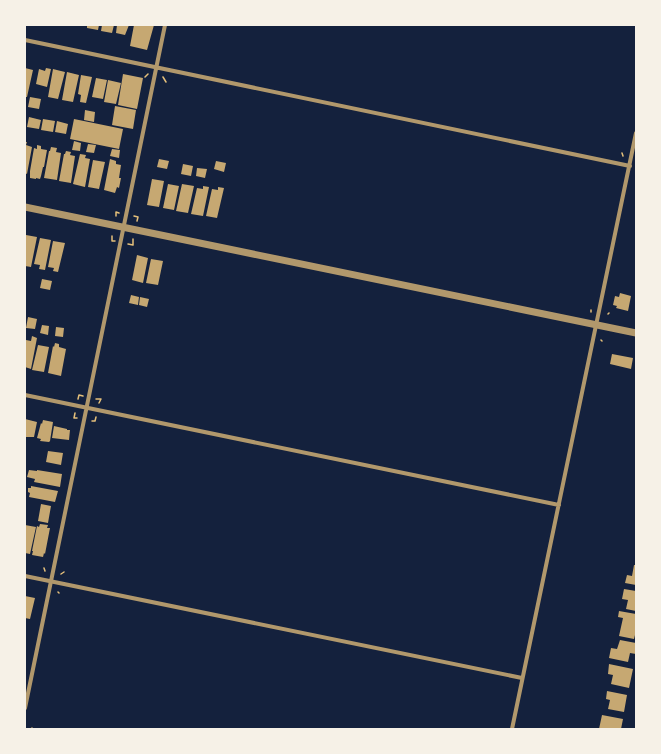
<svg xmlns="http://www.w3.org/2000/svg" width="661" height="754" viewBox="0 0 661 754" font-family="Mulish,sans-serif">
	<rect width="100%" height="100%" fill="#14213d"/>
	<path fill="#c6a872" d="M87 25H99L98 30 87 28Z
		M102 25H114L112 33 101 31Z
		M117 25H129L125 35 116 33Z
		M134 25H154L147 50 130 46Z
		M25 68 33 70 27 97H25Z
		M46 68 51 69 47 87 36 84 39 69 45 71Z
		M53 69 65 72 58 99 48 97Z
		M67 72 79 75 73 102 62 100Z
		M123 74 143 78 137 109 118 105Z
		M81 75 92 77 86 103 80 102 81 95 78 94Z
		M96 78 107 80 103 99 92 97Z
		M108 80 121 83 116 104 104 102Z
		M30 97 41 99 39 109 28 107Z
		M115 106 136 110 133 129 112 125Z
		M85 110 95 112 94 122 84 120Z
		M29 117 41 120 39 129 27 127Z
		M43 119 55 121 53 132 41 130Z
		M74 119 123 129 119 149 70 139Z
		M57 121 68 124 66 134 55 132Z
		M74 141 81 143 80 151 72 150Z
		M25 142H27L26 145 32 147 27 174 25 173Z
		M88 144 96 145 94 153 86 152Z
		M37 145 41 146V149L47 150 44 167H43L41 176 40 179 36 178V179L30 178V171L34 148 37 149Z
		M51 147 57 148 56 152 61 153 57 180 44 178 49 151H50Z
		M112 149 120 150 119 158 110 156Z
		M66 151 71 152 70 155 75 156 71 183 59 181 64 154H65Z
		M80 154 86 155 85 158 90 159 85 187 73 184Z
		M110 159 116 161V164L121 165 119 178H121L119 188 117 187 115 193 104 190Z
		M159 159 169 161 167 169 157 167Z
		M93 160 105 162 99 189 88 187Z
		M216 161 226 163 224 172 214 169Z
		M183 164 193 166 191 176 181 174Z
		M197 168 207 169 205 178 196 176Z
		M152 179 164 181 159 207 147 205Z
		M168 184 179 186 174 210 163 208Z
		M182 184 194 186 188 213 176 211Z
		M203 186 209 187 203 216 191 214 197 188 203 189Z
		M218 187 224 188 217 218 206 216 212 189 218 190Z
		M26 235 37 237 31 267 25 266V241Z
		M40 238 51 240 45 270 39 269 40 265 34 264Z
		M53 241 65 243 58 272 53 271 54 268 48 267Z
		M137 255 148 258 143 283 132 280Z
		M151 259 163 261 158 285 146 283Z
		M42 279 52 281 50 290 40 288Z
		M620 293 631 296 628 311 616 308 617 306 613 305 615 296 619 297Z
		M131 295 139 297 138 305 129 303Z
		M140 297 149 299 147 307 139 305Z
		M28 317 37 319 35 329 26 328Z
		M42 325 49 326 48 335 40 333Z
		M56 327 64 328 63 337 55 336Z
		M32 336 37 338 31 369 25 367V342L26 340 31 341Z
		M55 343 59 344V347L66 349 61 376 48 373 53 346 54 347Z
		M38 345 49 347 44 372 32 370Z
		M612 354 633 358 631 369 610 364Z
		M25 419 37 422 34 437H25Z
		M43 420 53 422 50 441 49 442 40 441 41 439 37 438 41 423 42 424Z
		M54 426 67 429V430H70L69 440 52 438Z
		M48 451 63 453 61 465 46 462Z
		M29 470 37 471V470L62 474 60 487 34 482 35 479 27 477Z
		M31 486 58 491 55 502 29 497 30 493 28 492V488H31Z
		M41 504 51 506 48 523 38 521Z
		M40 524 48 525 47 528H50L45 554 44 553 43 557 32 555 33 551H32L37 526 39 527Z
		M25 525 36 527 30 554 25 553Z
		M634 565H636V585L625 583 627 575 632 576Z
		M624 589 636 591V611L626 609 628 600 622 599Z
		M25 596 35 598 30 619 25 618Z
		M619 611 636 614V631L634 639 619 636 623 618 618 617Z
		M620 640 636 643V654L630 653 628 662 609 658 611 648 617 649Z
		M609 664 633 669 629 688 611 684 613 675 608 674Z
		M607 691 627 695 624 712 608 709 610 700 606 699Z
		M602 715 623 719 621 729H599Z"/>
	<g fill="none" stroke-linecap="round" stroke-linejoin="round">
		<path stroke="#e5c07b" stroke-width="1.5" d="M145 77 148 74
			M163 77 166 82
			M622 153 623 156
			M116 216V212L119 213
			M134 216 138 217 137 221
			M112 236V241H115
			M128 244 133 245V239
			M591 312V310
			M608 314 609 313
			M601 340 602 341
			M78 399 79 395 83 396
			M96 399H101L99 403
			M75 413 74 418H77
			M92 421H95L96 417
			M44 568 45 571
			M61 574 64 572
			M58 592 59 593
			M31 729 32 728"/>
		<path stroke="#b1986c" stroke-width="4" d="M25 40 630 166
			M25 395 559 505
			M25 576 522 678
			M25 708 165 25
			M512 729 636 133"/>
		<path stroke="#b1986c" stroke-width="7" d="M25 207 636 333"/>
	</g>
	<rect width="661" height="754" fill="none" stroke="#f6f1e7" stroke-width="52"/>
</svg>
